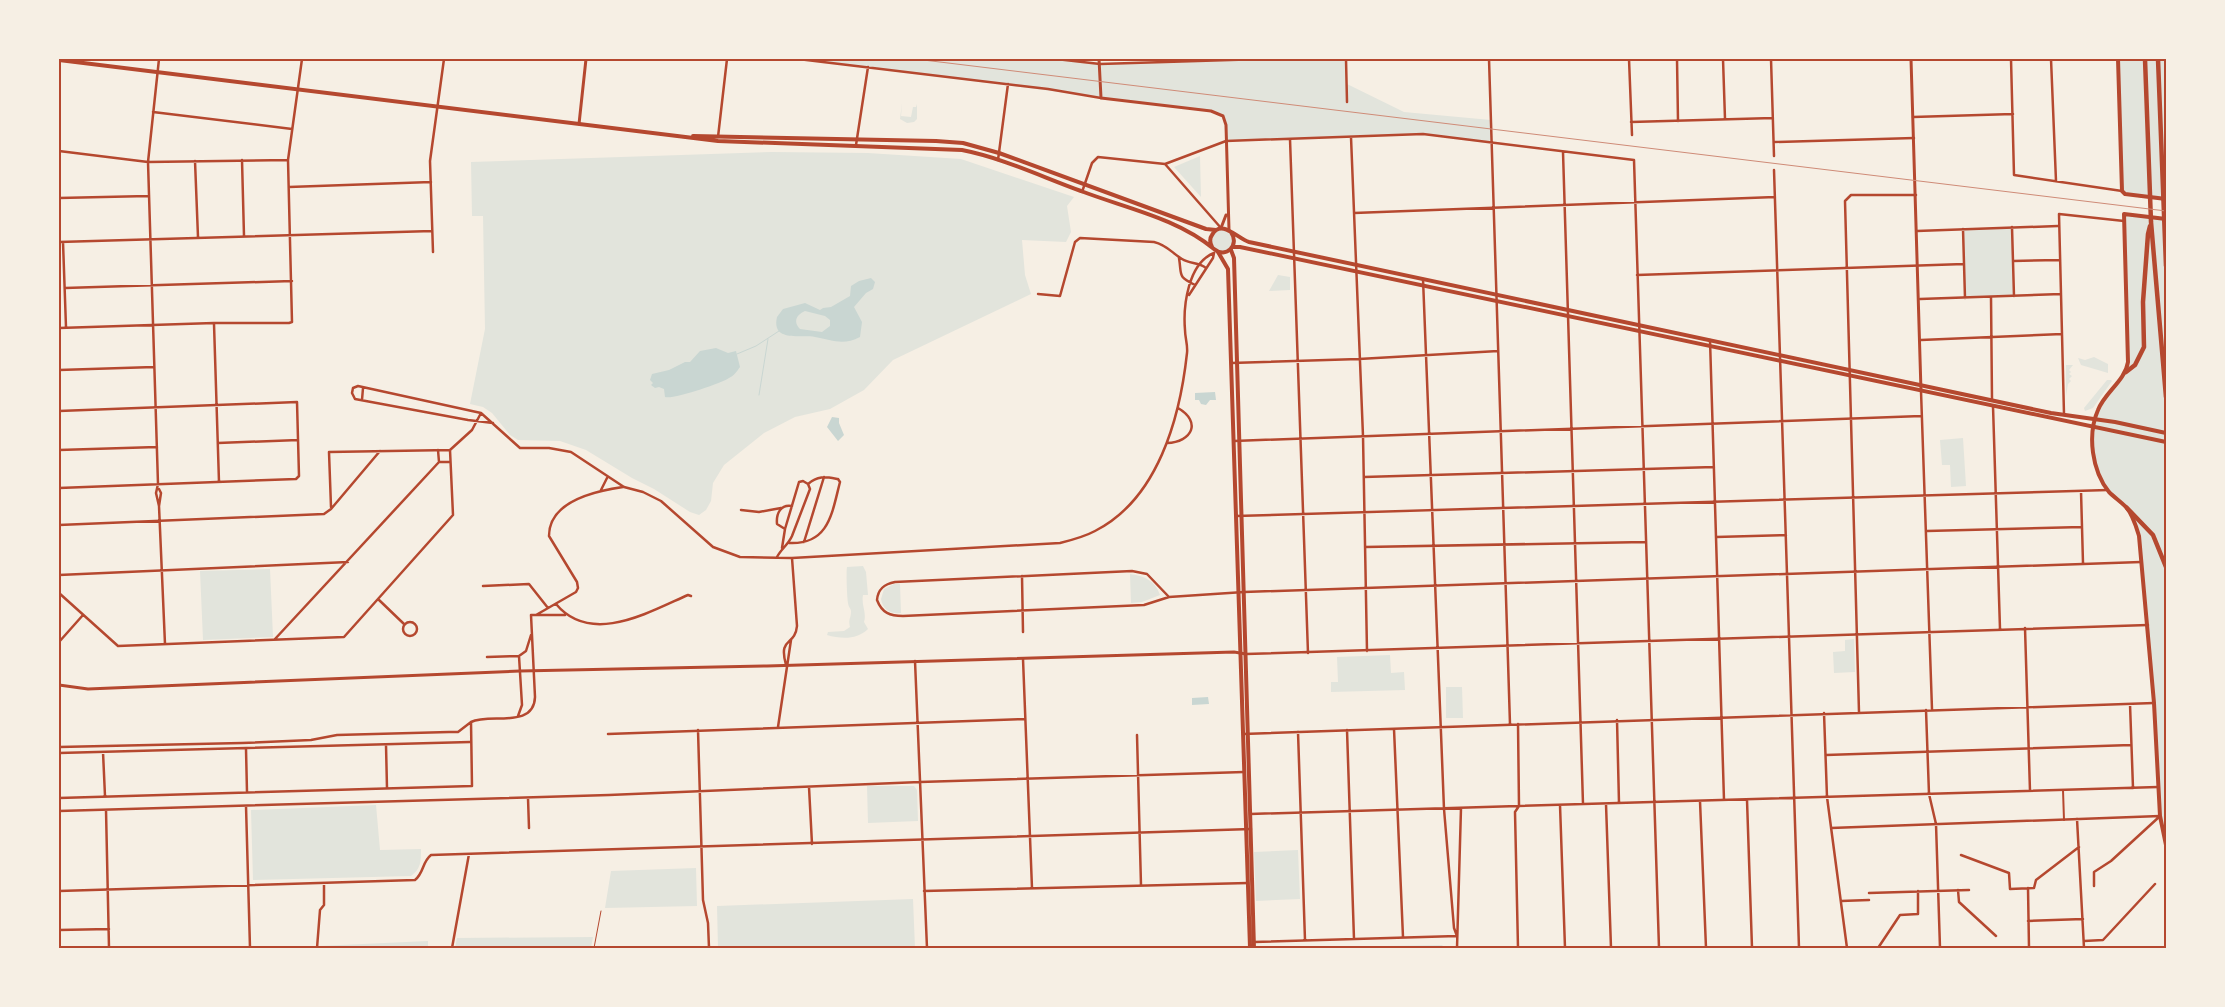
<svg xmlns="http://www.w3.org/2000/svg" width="2225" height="1007" viewBox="0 0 2225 1007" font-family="'Titillium Web',sans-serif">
	<rect width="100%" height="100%" fill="#f6efe4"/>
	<path fill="#e2e4dc" d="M798 59H1056L1100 64 1263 59H1346L1347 84 1404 112 1491 120 1492 144 1423 134 1226 141 1223 116 1217 112Z
		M2118 59H2166V199L2125 194 2122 191Z
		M902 103 901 116 911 117 913 107H916L917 104V119L914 122 907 123 900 119Z
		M772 152 868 153 961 159 1074 197 1067 206 1071 232 1066 242 1022 240 1025 275 1031 294 893 360 864 390 830 409 795 417 764 433 724 465 713 483 711 501 706 510 699 515 690 512 654 489 632 478 586 450 560 441 518 440 510 435 492 413 483 407 470 404 485 329 483 216H472L471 162Z
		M1200 156 1201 197 1174 167Z
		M2124 214 2166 219V845L2160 816 2154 703 2139 536 2127 508 2115 498 2099 474 2094 456 2093 433 2098 410 2126 372Z
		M2012 227 2014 296 1965 298 1963 229Z
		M1221 228 1231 232 1233 247 1221 253 1212 247 1211 235Z
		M1278 275 1290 277V290L1269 291Z
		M2094 357 2108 364V373L2081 365 2078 358 2085 360Z
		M2066 365H2073L2069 370 2071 372 2069 374 2072 376 2069 379 2071 381 2068 384 2066 396Z
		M2107 380H2111L2112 381 2093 408 2085 411 2084 408Z
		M1963 438 1966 486 1951 487 1950 465H1942L1940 440Z
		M863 566 866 572 868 595H863C861 605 867 613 864 622L868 629C857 640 841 639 827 635L828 632 844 631 850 627C848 619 851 619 851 611 851 609 848 606 848 603 847 597 846 572 847 567Z
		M270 569 273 637 203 640 200 571Z
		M1130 574C1144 576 1155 580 1160 595L1142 602 1131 603Z
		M894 584H900L901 613C890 614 883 610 881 599L884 589Z
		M1854 639 1855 672 1834 673 1833 652 1845 651V640Z
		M1390 655 1391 673 1404 672 1405 690 1331 692V682H1338L1337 657Z
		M1446 687H1462L1463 718H1446Z
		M867 786H914L917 790 918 821 868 823Z
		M376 805 380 850 421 849C421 861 421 869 411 876L253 880 251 810Z
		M1298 850 1300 899 1256 901 1254 852Z
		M696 868 697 906 605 908 611 871Z
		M913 899 915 948H718L717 906Z
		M593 937 591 948H455L457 938Z
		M428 941V948H319V946Z
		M1442 945 1445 948H1386V946Z"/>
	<path fill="#c9d6d2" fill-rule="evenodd" d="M871 278 875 282 873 289 866 293 854 307 862 322 860 337C843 346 832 340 815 337 802 334 771 343 777 317L783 309 805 303 820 310 823 308 831 307 850 296 851 286 859 281ZM805 311 825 316 830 320V326L822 332 800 329C793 322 796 315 805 311Z
		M716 348 728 353 736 351 740 367C737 371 734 376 729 378 722 383 672 400 665 397L664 389 659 387 655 388 651 385 653 383 650 380 652 374 669 370 685 362H690L700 351Z
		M1215 392 1216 400H1210L1206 405 1201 404 1199 400H1195V393Z
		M832 417 839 418V423L844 435 838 441 827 427Z
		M1208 697 1209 704 1192 705V698Z"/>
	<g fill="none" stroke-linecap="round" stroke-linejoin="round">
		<path stroke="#c9d6d2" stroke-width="1" d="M737 354 756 346 779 331
			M759 395 768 339"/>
		<path stroke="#b5482f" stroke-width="1" d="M594 948 601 911"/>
		<path stroke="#b5482f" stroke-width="2" d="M2063 790 2064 820"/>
		<path stroke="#b5482f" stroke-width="2.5" d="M798 59 1048 89 1101 98
			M1056 59 1100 64 1263 59
			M1346 59 1347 102
			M1489 59 1510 724
			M1629 59 1632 135
			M1677 59 1678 121
			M1723 59 1725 119
			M1771 59 1774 156
			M2011 59 2014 175 2122 191
			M2051 59 2056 181
			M153 112 292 129
			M1913 117 2013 114
			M1631 122 1773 118
			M718 137 727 59
			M1351 137 1363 436 1367 651
			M1290 139 1308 653
			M1774 142 1914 138
			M856 145 868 67
			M59 151 148 162 288 160
			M1563 152 1583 804
			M242 160 244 236
			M998 160 1008 84
			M195 161 198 237
			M1165 164 1221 228
			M1774 170 1799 948
			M289 187 431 182
			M1082 192 1092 163 1098 157 1165 164 1226 141 1423 134 1634 160 1659 948
			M59 198 148 196
			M1354 213 1775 197
			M2012 227 2014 296
			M1963 229 1965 298
			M1917 231 2058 226
			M59 242 432 231
			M63 242 66 327
			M433 252 430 161 444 59
			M1179 258C1182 276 1177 276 1195 285
			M2013 261 2059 260
			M1637 275 1964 264
			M1423 279 1444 809 1454 928 1457 936
			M65 288 292 281
			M1038 294 1060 296 1075 242 1080 238 1154 242C1167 245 1172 253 1182 259 1190 264 1199 262 1206 268
			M1189 295 1213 258 1214 253
			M1991 297 1992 400
			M1920 299 2061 294
			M214 324 219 482
			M59 328 214 323H289L292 322 288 160 302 59
			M1710 340 1724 800
			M1921 340 2062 334
			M1231 363 1359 359 1498 351
			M59 370 154 367
			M1921 391 1932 709
			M362 400 363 388
			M1993 406 2000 629
			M59 411 297 402 299 476 296 479 59 488
			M2064 414 2059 214 2124 221
			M493 423 468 420 355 399 352 393 353 388 358 386 481 413 520 448H549L571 452 624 487 643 492 661 501 713 547 740 557 792 558 1060 543C1072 540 1084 537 1095 531 1158 499 1180 418 1187 353 1188 345 1185 338 1185 330 1183 306 1188 263 1214 253
			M1234 441 1921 416
			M218 443 298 440
			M1167 443C1192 442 1202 422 1178 408
			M59 450 157 447
			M438 450 439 462H450
			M450 450 472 430 481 413
			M1364 477 1714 467
			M159 489 161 493 159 506 165 644
			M601 490 607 478
			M2081 491 2083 563
			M159 506 156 493 158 484 148 162 159 59
			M331 507 329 452 450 450
			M741 510 759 512 781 508
			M1236 516 2108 490
			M59 525 324 514 331 509 380 451
			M785 529 777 524C776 513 781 504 792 506
			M1927 531 2082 527
			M1716 537 1786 535
			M804 542 824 477
			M789 543C829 545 832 513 840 482L838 479C826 477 818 475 808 484
			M1365 547 1645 542
			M782 548 785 529 799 482 803 481 808 484
			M777 557C781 549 788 545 792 536L810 489 808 484
			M59 575 348 562
			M1022 576 1023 632
			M483 586 529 584 548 608
			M59 593 118 646 344 637 453 515 450 450
			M1169 597 1147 574 1132 571 895 582C884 584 878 589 877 600 882 613 890 616 903 616L1144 605 1169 597 1244 592 2141 562
			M378 599 404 624
			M556 604C591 646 649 612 688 595L691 596
			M536 615 576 592 578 588 577 582 549 536C549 501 595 491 623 487
			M403 629a7 7 0 1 1 14 0a7 7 0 1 1-14 0Z
			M2025 628 2030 791
			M275 639 439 462
			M59 642 83 615
			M59 644V650
			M1246 654 2148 625
			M487 657 519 656 526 651 531 635
			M1023 659 1032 888
			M915 661 927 948
			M786 665C778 636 795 647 797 626L792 558
			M2130 704 2133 788
			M1926 710 1929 794 1936 824 1940 948
			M1859 712 1845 201 1851 195H1916
			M1824 713 1827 797 1847 948
			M518 716 522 705 519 656
			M1617 720 1619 803
			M778 727 791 640
			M1394 729 1403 937
			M698 730 703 900 708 923 709 948
			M1347 730 1354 939
			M1298 732 1305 940
			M608 734 1025 719
			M1243 734 2154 703
			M1137 735 1141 885
			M386 745 387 788
			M59 747 242 743 311 740 337 735 449 732H458L471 722
			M246 749 247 792
			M103 752 105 796
			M59 753 470 742
			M1826 755 2131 745
			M809 787 812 844
			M59 798 472 786 471 722C490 713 534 729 535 697L531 615H565
			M528 798 529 828
			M1747 800 1752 948
			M1700 801 1706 948
			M1606 804 1611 948
			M1560 805 1565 948
			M246 806 250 948
			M106 810 109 948
			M59 811 609 795 920 782 1244 772
			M1250 814 2158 787
			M2077 819 2084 948
			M1831 828 2160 816
			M1961 855 2009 873 2010 889 2034 888 2036 880 2079 847
			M2094 886V872L2111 861 2159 817
			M2028 888 2029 948
			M1958 890 1959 902 1996 936
			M59 891 415 880C424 873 422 862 431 855L1251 829
			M924 891 1248 883
			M1869 893 1969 890
			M1841 901 1869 900
			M2028 921 2083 919
			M59 930 109 929
			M2084 941 2103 940 2155 884
			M1254 942 1457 936
			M317 948 320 910 324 905V883
			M452 948 469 854
			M1457 948 1461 808
			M1518 948 1515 812 1519 806 1518 724
			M1878 948 1900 915 1918 914V891"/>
		<path stroke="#b5482f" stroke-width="3" d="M1099 59 1101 98 1211 111 1223 116 1226 125 1229 230
			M1911 59 1921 391
			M579 124 586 59
			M1221 228 1226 215
			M59 685 88 689 520 671 767 666 1234 652 1246 654"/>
		<path stroke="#b5482f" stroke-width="4" d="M2118 59 2122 191 2125 194 2166 199
			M2166 219 2124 214 2128 362C2125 381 2105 392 2098 410 2087 435 2092 471 2109 492 2114 497 2121 502 2126 507 2133 515 2136 526 2139 536L2154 703 2160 816 2166 845
			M1231 250 1234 258 1254 948
			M1218 252 1228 269 1250 948"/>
		<path stroke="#b5482f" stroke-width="4" d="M59 60 718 141 962 150C1003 158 1042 177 1081 191 1125 208 1177 218 1214 249 1226 259 1240 245 1231 232
			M693 136 936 141 963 143 999 153 1206 229 1216 230
			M1212 247C1210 243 1209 239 1212 235 1221 218 1238 239 1249 242L2051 413 2115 422 2166 433
			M1233 247H1240L2166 442"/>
		<path stroke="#b5482f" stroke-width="4.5" d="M2145 59 2151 222 2166 397
			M2158 59 2166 266
			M2126 372 2135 365 2144 347 2143 302 2148 234 2150 226
			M2127 508 2153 535 2166 567"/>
		<path stroke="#cf8b77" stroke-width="1" d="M915 59 2166 211"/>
	</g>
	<rect width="2225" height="1007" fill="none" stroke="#f6efe4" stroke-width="120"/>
	<rect x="60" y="60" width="2105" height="887" fill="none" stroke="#b5482f" stroke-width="2"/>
</svg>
